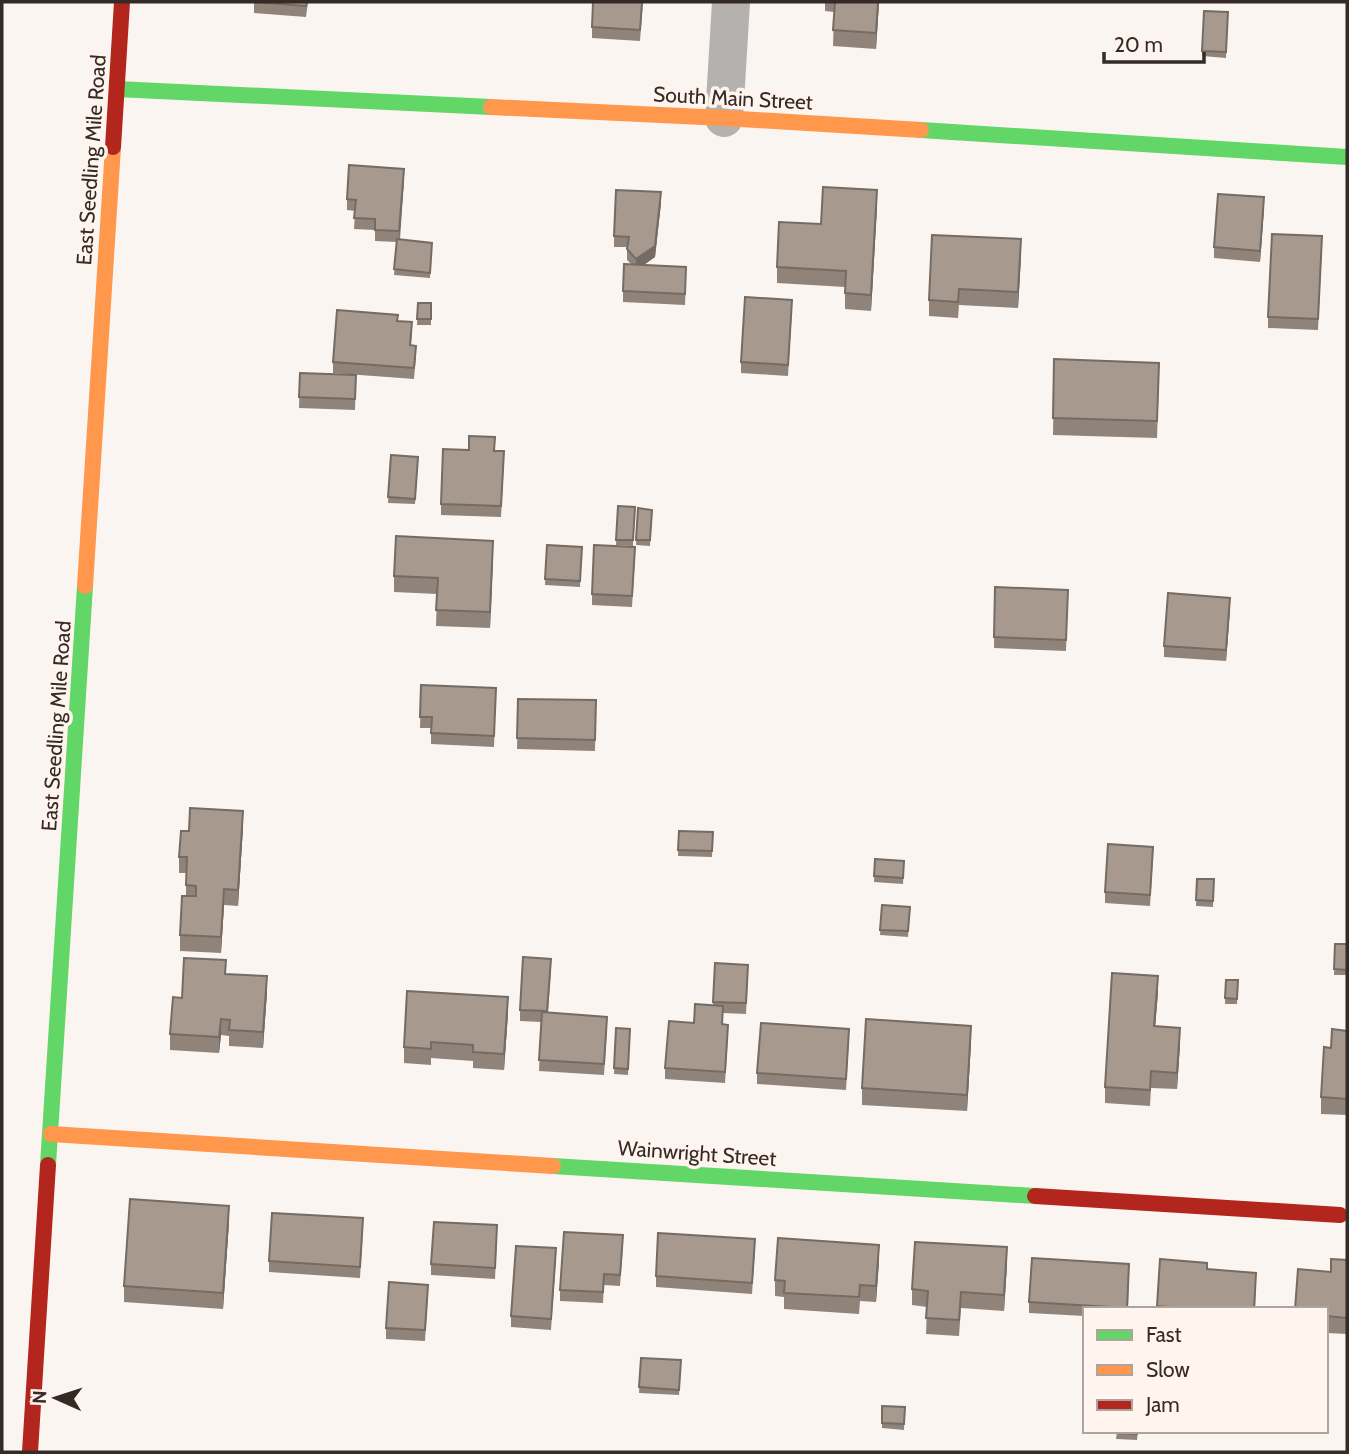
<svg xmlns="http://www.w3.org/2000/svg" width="1349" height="1454" viewBox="0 0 1349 1454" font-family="Cabin,sans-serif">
	<rect width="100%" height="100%" fill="#fbf5f2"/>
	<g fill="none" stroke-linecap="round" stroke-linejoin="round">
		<path stroke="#b5b1af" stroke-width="38" d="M724 118 731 2"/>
		<path stroke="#63d668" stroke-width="16" d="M117 89 491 107
			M921 130 1347 157
			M48 1165 85 586
			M553 1166 1035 1196"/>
		<path stroke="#ff974d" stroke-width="16" d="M491 107 724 118 921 130
			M85 586 113 147
			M51 1134 553 1166"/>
		<path stroke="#b3261e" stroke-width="16" d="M113 147 122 2
			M1035 1196 1340 1215
			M30 1452 48 1165"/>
	</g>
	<path fill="#90847a" d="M254 2H308L306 17 254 13Z
		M643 2 640 41 592 38V27Z
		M825 2H879L876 49 833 46 834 12 825 11Z
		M1204 11 1228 12 1226 58 1202 56Z
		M404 180 400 240 432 243 430 278 394 275 397 242 375 241V230L354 229 355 211 347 210V199Z
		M661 203 655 257 644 265 686 278 685 305 623 302V291L631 264 627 260V247H614V236Z
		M877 206 871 311 845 309V287L777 283V267L821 224Z
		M1264 208 1260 262 1214 258V247Z
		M1322 247 1318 330 1268 328V317Z
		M1021 255 1018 308 959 305 958 318 929 316V300Z
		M418 303H431V325H417Z
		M792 310 788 376 741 373V362Z
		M398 321 412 333 411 345 416 356 414 379 333 373V362Z
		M1054 359 1159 379 1157 438 1053 435Z
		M300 373 356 375 355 410 299 408Z
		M494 451 504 462 501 517 441 515V504Z
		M391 455 418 462 415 504 388 503Z
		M618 506 635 507 633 546 616 545Z
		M638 508 652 510 650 546 636 545Z
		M547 545 582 547 580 587 545 585Z
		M493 557 490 628 436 626 437 594 394 592V576Z
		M635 558 632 607 592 605V594Z
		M995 587 1068 590 1066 651 994 648Z
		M1230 609 1226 661 1164 657V646Z
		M421 685 496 688 494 747 431 744V728H420Z
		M518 699 596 700 595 751 517 749Z
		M243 827 238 906 224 905 221 953 180 951V935L186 896V873H179V857L189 831Z
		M679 831 713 832 712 857 678 856Z
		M1153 858 1150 906 1105 903V892Z
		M875 859 904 861 903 884 874 882Z
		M1197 879H1214L1213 907 1196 906Z
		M882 905 910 907 908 937 880 935Z
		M1335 944H1347V975H1334Z
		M715 963 748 976 746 1014 723 1013V1024L728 1036 725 1083 665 1079V1068L694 1023 713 1005Z
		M551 970 548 1013 607 1028 604 1075 539 1071 541 1022 520 1021V1010Z
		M226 974 267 992 263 1048 229 1046V1036L221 1035 219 1053 170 1050V1034L182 998Z
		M1226 980H1238L1237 1004H1225Z
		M1158 992 1155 1026 1180 1044 1177 1089 1151 1088 1150 1106 1105 1103V1087Z
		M508 1013 504 1070 473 1068V1061L431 1058V1065L404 1063V1047Z
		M616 1028 630 1029 628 1075 614 1074Z
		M1347 1031V1115L1321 1114V1097L1331 1048Z
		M849 1039 846 1090 757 1084V1073Z
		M971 1042 967 1111 862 1105V1088Z
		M229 1222 223 1309 124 1302V1286Z
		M363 1229 360 1278 269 1272V1261Z
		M497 1236 495 1279 431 1275V1264Z
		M623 1246 620 1286 604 1285 603 1303 560 1301V1290Z
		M755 1250 752 1294 656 1287V1276Z
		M556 1259 551 1330 511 1327V1316Z
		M1160 1259 1207 1269 1256 1284 1255 1309H1157Z
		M1347 1260V1334L1326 1333V1309L1331 1272Z
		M879 1261 876 1302 860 1301 859 1314 784 1309V1297L775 1296V1280Z
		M1007 1264 1004 1311 961 1308 959 1336 926 1334 927 1307 912 1305V1289Z
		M1129 1275 1128 1309H1085V1316L1029 1313V1302Z
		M428 1295 425 1341 386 1339V1328Z
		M641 1358 681 1360 679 1395 639 1393Z
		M882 1406 905 1407 904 1430 882 1428Z
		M1117 1431H1138L1137 1440 1116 1439Z"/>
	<path fill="#756b63" d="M878 2H879L876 49V33Z
		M404 169V180L399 242V231Z
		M877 190V206L871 311V295Z
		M661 192V203L655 257 636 270V259Z
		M1264 197V208L1260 262V251Z
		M1021 239V255L1018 308V292Z
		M493 541V557L490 628V612Z
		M1230 598V609L1226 661V650Z
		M243 811V827L238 906V890Z
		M224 889V905L221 953V937Z
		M267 976V992L263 1048V1032Z
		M1158 976V992L1154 1042V1026Z
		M508 997V1013L504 1070V1054Z
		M221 1019V1035L219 1053V1037Z
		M971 1026V1042L967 1111V1095Z
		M1180 1028V1044L1177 1089V1073Z
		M229 1206V1222L223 1309V1293Z
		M879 1245V1261L876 1302V1286Z
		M1007 1247V1264L1004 1311V1295Z"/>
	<path fill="#a7998e" stroke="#756b63" stroke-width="2" d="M254 2H307L306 6Z
		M593 2H642L640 30 592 27Z
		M835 2H878L876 33 833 30Z
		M1204 11 1228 12 1226 52 1202 51Z
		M349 165 404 169 399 231 375 230V219L354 218 356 200 347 199Z
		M823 187 877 190 871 295 845 293 846 271 777 267 779 222 821 224Z
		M616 190 661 192 655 246 636 259 627 249 629 237 614 236Z
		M1218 194 1264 197 1260 251 1214 247Z
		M1272 234 1322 236 1318 319 1268 317Z
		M932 235 1021 239 1018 292 959 289 958 302 929 300Z
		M397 239 432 243 430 273 394 269Z
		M624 264 686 267 685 294 623 291Z
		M745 297 792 300 788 365 741 362Z
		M418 303H431V319H417Z
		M337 310 398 315 397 321 412 322 410 345 416 346 414 368 333 362Z
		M1054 359 1159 363 1157 421 1053 418Z
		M300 373 356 375 355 399 299 397Z
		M469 436 495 437 494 451H504L501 506 441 504 443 449 469 450Z
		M391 455 418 457 415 499 388 497Z
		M618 506 635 507 633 540H616Z
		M638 508 652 510 650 540H636Z
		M396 536 493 541 490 612 436 610 438 578 394 576Z
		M547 545 582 547 580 581 545 579Z
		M594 545 635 547 632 596 592 594Z
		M995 587 1068 590 1066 640 994 637Z
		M1168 593 1230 598 1226 650 1164 646Z
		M421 685 496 688 494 736 431 733 432 717H420Z
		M518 699 596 700 595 740 517 738Z
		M190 808 243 811 238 890 224 889 221 937 180 935 182 896H196V886L186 885 187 857H179L181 831H189Z
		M679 831 713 832 712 851 678 850Z
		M1108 844 1153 847 1150 895 1105 892Z
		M875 859 904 861 903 878 874 876Z
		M1197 879H1214L1213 901 1196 900Z
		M882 905 910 907 908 931 880 930Z
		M1335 944H1347V970L1334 969Z
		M523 957 551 959 547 1011 520 1010Z
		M184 958 226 960 225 974 267 976 263 1032 229 1030 230 1020 221 1019 219 1037 170 1034 173 997 182 998Z
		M715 963 748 965 746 1003 713 1002Z
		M1112 973 1158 976 1154 1026 1180 1028 1177 1073 1151 1071 1150 1090 1105 1087Z
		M1226 980H1238L1237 999 1225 998Z
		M407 991 508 997 504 1054 473 1052V1045L431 1042V1049L404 1047Z
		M695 1004 723 1006 722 1024 728 1025 725 1072 665 1068 669 1021 694 1023Z
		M542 1012 607 1017 604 1064 539 1060Z
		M866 1019 971 1026 967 1095 862 1088Z
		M761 1023 849 1029 846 1079 757 1073Z
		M616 1028 630 1029 628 1069 614 1068Z
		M1332 1029 1347 1031V1099L1321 1097 1324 1047 1331 1048Z
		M130 1199 229 1206 223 1293 124 1286Z
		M272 1213 363 1218 360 1267 269 1261Z
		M434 1222 497 1225 495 1268 431 1264Z
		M564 1232 623 1235 620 1275 604 1274 603 1292 560 1290Z
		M658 1233 755 1239 752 1283 656 1276Z
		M778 1238 879 1245 876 1286 860 1285 859 1297 784 1293 785 1281 775 1280Z
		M915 1242 1007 1247 1004 1295 961 1292 959 1320 926 1318 928 1291 912 1289Z
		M516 1246 556 1248 551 1319 511 1316Z
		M1032 1258 1129 1264 1127 1308 1029 1302Z
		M1160 1259 1207 1263V1269L1256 1273 1254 1309H1193L1157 1306Z
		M1331 1259 1347 1260V1318L1326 1316V1309H1295L1298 1269 1331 1272Z
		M389 1282 428 1285 425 1330 386 1328Z
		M641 1358 681 1360 679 1390 639 1387Z
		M882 1406 905 1407 904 1424 882 1423Z
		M1117 1431H1138L1137 1434 1116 1433Z"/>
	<g text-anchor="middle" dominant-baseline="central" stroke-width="7" stroke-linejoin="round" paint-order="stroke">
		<g font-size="21" fill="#352b26" stroke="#fff4ee">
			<text transform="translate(733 98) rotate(3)">South Main Street</text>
			<text transform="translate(91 160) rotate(-86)">East Seedling Mile Road</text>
			<text transform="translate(56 726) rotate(-86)">East Seedling Mile Road</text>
			<text transform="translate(697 1153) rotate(4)">Wainwright Street</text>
		</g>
	</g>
	<rect width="1349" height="1454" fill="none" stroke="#352b26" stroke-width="7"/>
	<rect x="1083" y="1307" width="245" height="126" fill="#fff4ee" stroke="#aea49e" stroke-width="2"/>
	<rect x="1097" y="1330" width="35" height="10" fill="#63d668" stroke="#aea49e" stroke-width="2"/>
	<text x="1146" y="1342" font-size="21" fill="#352b26">Fast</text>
	<rect x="1097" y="1365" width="35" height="10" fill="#ff974d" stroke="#aea49e" stroke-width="2"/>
	<text x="1146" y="1377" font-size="21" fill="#352b26">Slow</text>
	<rect x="1097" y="1400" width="35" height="10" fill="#b3261e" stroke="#aea49e" stroke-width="2"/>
	<text x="1146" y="1412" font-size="21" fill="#352b26">Jam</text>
	<g transform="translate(56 1398) rotate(273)" stroke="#fff4ee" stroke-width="5" paint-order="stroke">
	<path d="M0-5L12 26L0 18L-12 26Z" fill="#352b26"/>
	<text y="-10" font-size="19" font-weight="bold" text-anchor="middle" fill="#352b26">N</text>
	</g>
	<path d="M1104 52v10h100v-10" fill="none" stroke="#352b26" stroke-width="3.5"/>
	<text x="1114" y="52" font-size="21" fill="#352b26" stroke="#fff4ee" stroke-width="5" paint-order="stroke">20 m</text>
</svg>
